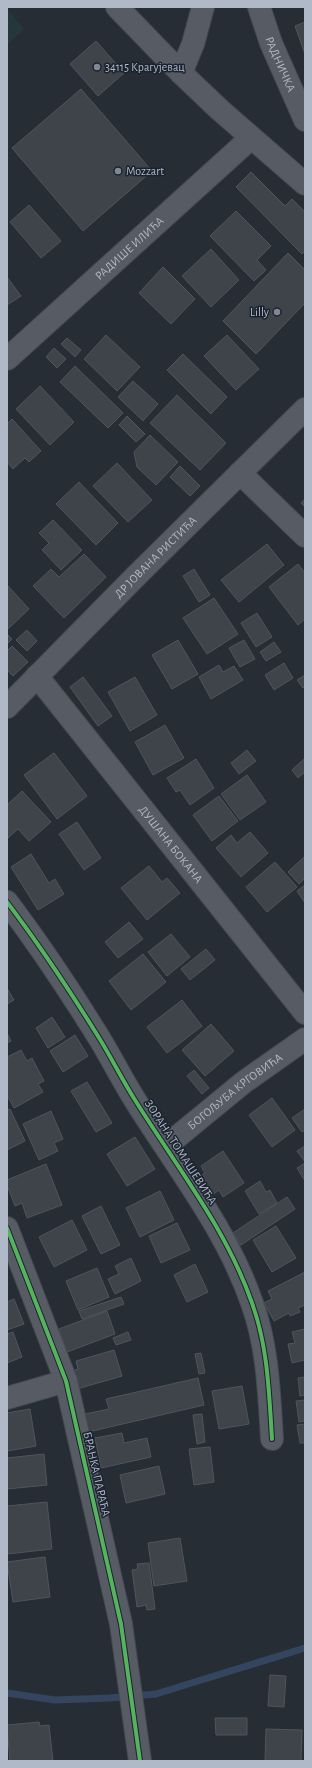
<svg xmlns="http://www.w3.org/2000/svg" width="312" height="1768" viewBox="0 0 312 1768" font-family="'Alegreya Sans',sans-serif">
	<rect width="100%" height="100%" fill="#272d35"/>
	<path fill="#24373b" d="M7 9 24 29 7 45Z"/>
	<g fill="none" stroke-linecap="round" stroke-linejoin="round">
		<path stroke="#34455f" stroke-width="7" d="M7 1693 55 1700 110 1698 156 1694 305 1648"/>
	</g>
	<path fill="#3f444b" stroke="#4f545d" d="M305 22V54L295 26Z
		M96 41 124 73 98 96 70 64Z
		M81 89 152 171 83 231 12 148Z
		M251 172 285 206 292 199 305 212V251L302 254 236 187Z
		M29 205 61 241 41 258 10 222Z
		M236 211 271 246 257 260 266 270 254 281 210 236Z
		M211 249 239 280 211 307 182 276Z
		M288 253 305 270V303L256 354 223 321Z
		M163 267 195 299 171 324 139 293Z
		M7 277 21 296 7 305Z
		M106 335 140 367 117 391 84 359Z
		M227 335 259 369 236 390 204 356Z
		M67 338 81 350 75 357 61 344Z
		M54 348 66 359 57 368 46 357Z
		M183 354 227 397 211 414 167 370Z
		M75 366 123 413 108 428 60 382Z
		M133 381 158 404 143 421 118 397Z
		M40 386 74 422 50 445 16 409Z
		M177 395 226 443 200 470 150 423Z
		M127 416 145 434 136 442 119 425Z
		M12 419 41 451 29 462 25 458 13 469 7 462V424Z
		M150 435 178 462 156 485 137 467 134 452Z
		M117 463 152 500 128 522 93 486Z
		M180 466 200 486 190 496 170 477Z
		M79 482 118 523 96 545 56 504Z
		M305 499V507L301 503Z
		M53 520 82 550 61 570 42 550 49 543 39 533Z
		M267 544 284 565 239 602 221 580Z
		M84 554 106 577 64 618 33 586 51 569 59 577Z
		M298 564 305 573V619L298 625 269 587Z
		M194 569 210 595 199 602 183 576Z
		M7 585 29 609 8 629 7 628Z
		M214 598 238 634 207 654 183 618Z
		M257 613 272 637 256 647 241 623Z
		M27 630 37 641 27 651 16 640Z
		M7 634 12 639 7 644Z
		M178 640 198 674 172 689 152 655Z
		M244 640 255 659 240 667 229 648Z
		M274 642 281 652 266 661 260 652Z
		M12 646 28 662 13 676 7 670V651Z
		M284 663 293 678 274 690 265 675Z
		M219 665 223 672 234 666 243 680 211 699 199 677Z
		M305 675V686L303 688 297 680Z
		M83 677 112 716 98 726 70 687Z
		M135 677 157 715 130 731 108 692Z
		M165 725 184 758 153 775 135 742Z
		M247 750 256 761 239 774 231 763Z
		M54 753 87 796 57 819 24 775Z
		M305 758V772L298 778 292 770Z
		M196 759 214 788 190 805 180 790 176 792 167 778Z
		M247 775 266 802 240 820 221 794Z
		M22 791 51 822 29 841 18 829 7 839V805Z
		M219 796 238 821 212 841 193 815Z
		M77 822 101 858 84 870 59 834Z
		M250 832 268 853 241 877 216 848 231 835 237 843Z
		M31 854 49 883 55 879 64 894 38 910 11 867Z
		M305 856V878L299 884 288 872Z
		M275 862 297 887 267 912 246 887Z
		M149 866 162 882 167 878 180 893 147 920 121 888Z
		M305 885V903L297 891Z
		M129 922 143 939 118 958 105 942Z
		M171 934 190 957 167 976 148 952Z
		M206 949 215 960 190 980 181 969Z
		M143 954 166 982 131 1010 109 981Z
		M7 988 14 1000 7 1004Z
		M182 1000 202 1026 167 1053 147 1027Z
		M52 1017 65 1037 48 1048 36 1028Z
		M211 1024 234 1051 205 1076 182 1050Z
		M7 1033 11 1041 7 1043Z
		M75 1035 88 1056 63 1072 50 1051Z
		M21 1050 27 1061 32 1058 44 1081 38 1084 43 1092 14 1108 7 1095V1057Z
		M194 1070 209 1088 202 1094 187 1076Z
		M87 1082 112 1123 96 1132 71 1091Z
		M272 1098 295 1130 272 1147 249 1115Z
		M10 1109 25 1141 7 1150V1110Z
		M305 1109V1130L302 1132 292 1118Z
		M51 1111 63 1139 54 1143 58 1151 39 1160 23 1124Z
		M135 1137 155 1169 127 1186 107 1154Z
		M305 1146V1162L297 1151Z
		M223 1151 244 1183 223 1197 219 1190 211 1196 199 1177 205 1173 201 1166Z
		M305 1163V1181L297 1168Z
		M46 1164 62 1205 27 1218 22 1203 15 1206 7 1185V1180Z
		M260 1181 266 1192 270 1190 277 1203 259 1214 245 1191Z
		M160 1191 174 1220 140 1237 126 1208Z
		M287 1197 295 1209 241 1245 233 1233Z
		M101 1206 120 1245 101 1254 82 1216Z
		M72 1220 87 1250 54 1267 39 1237Z
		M177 1223 190 1250 161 1263 149 1236Z
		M276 1226 296 1258 272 1272 253 1240Z
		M131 1258 141 1281 115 1294 108 1279 119 1274 115 1266Z
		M195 1264 208 1292 187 1302 174 1275Z
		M97 1268 109 1297 78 1310 66 1281Z
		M305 1272V1305L298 1308 300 1312 290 1316 289 1313 274 1321 264 1303 272 1299 268 1291Z
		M121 1297 124 1304 82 1319 79 1311Z
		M14 1299 24 1324 7 1330V1302Z
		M107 1311 115 1334 67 1352 59 1329Z
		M305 1329V1360L292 1363 288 1344 295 1343 292 1332Z
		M13 1332 22 1357 7 1363V1334Z
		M128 1332 131 1340 116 1345 113 1338Z
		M114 1350 122 1376 77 1389 72 1371 78 1369 76 1361Z
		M201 1353 205 1373 199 1374 195 1354Z
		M305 1377V1395L300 1396 298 1378Z
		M198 1378 204 1405 84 1433 80 1415 109 1409 106 1399Z
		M242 1386 249 1424 219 1429 212 1391Z
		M305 1400V1421L299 1422 296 1401Z
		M30 1409 36 1446 7 1451V1413Z
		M202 1414 205 1442 197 1444 193 1415Z
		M305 1424V1443H300L297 1425Z
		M122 1433 124 1443 147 1438 151 1457 101 1468 95 1438Z
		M210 1447 214 1482 194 1485 189 1449Z
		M44 1454 47 1485 7 1489V1458Z
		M159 1466 165 1494 126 1503 120 1475Z
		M47 1502 52 1549 7 1554V1506Z
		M180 1538 187 1581 154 1586 148 1543Z
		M45 1557 50 1597 13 1602 7 1562Z
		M149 1563 155 1609 147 1610 146 1605 137 1607 132 1570 138 1569 137 1564Z
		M270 1675 286 1676 284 1707 268 1706Z
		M215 1718H247V1735H216Z
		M39 1722 40 1726 49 1725 53 1761H10L7 1725Z
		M266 1729 302 1730 301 1761H265Z"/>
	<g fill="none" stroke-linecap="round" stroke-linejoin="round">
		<g stroke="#454950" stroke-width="24">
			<g id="minor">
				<path d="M117 7 181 73 220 110 305 184"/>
				<path id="s1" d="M259 7 271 43 305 120"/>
				<path d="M181 73 193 44 203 7"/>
				<path id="s2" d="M7 359 251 138"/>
				<path d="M240 473 305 536"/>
				<path id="s3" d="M37 676 305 1013"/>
				<path d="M7 902C41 947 72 994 101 1041 113 1061 123 1081 135 1100 176 1166 226 1228 252 1303 268 1347 269 1393 272 1439"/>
				<path id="s4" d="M166 1146 244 1082 305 1039"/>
				<path d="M7 1228 66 1381 121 1624 140 1761"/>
				<path d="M7 1398 66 1381"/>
			</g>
		</g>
		<g stroke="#454950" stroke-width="24">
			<g id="tertiary">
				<path id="s5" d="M7 707 136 576 305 409"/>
			</g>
		</g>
		<use href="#minor" stroke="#575b63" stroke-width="22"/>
		<use href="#tertiary" stroke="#575b63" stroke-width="22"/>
		<g stroke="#1b2330" stroke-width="6">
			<path id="cycleway" d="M7 902C41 947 72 994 101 1041 113 1061 123 1081 135 1100 176 1166 226 1228 252 1303 268 1347 269 1393 272 1439
				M7 1228 66 1381 121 1624 140 1761"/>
		</g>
		<use href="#cycleway" stroke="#56b35d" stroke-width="4"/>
	</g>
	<g fill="#808894" stroke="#1b2330" stroke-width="1.5">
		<circle cx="97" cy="67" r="4"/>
		<circle cx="118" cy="171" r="4"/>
		<circle cx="277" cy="312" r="4"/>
	</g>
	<g text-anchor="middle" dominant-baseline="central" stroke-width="3" stroke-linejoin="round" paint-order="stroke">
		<g font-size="12" fill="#b0b9c7" stroke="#1b2330">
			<text stroke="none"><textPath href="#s1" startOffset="61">РАДНИЧКА</textPath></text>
			<text stroke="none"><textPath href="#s2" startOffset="165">РАДИШЕ ИЛИЋА</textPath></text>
			<text stroke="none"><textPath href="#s5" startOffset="211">ДР ЈОВАНА РИСТИЋА</textPath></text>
			<text stroke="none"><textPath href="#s3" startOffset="215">ДУШАНА БОКАНА</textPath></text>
			<text stroke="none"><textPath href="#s4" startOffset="88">БОГОЉУБА КРГОВИЋА</textPath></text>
			<text transform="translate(181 1152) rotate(57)">ЗОРАНА ТОМАШЕВИЋА</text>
			<text transform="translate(97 1474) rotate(77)">БРАНКА ПАРАЋА</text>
		</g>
		<g font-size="12" fill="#b0b9c7" stroke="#1b2330" text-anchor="start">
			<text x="105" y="67">34115 Крагујевац</text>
			<text x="126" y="171">Mozzart</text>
			<text x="269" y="312" text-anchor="end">Lilly</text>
		</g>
	</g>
	<rect width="312" height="1768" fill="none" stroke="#b0b9c7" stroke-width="16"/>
</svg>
